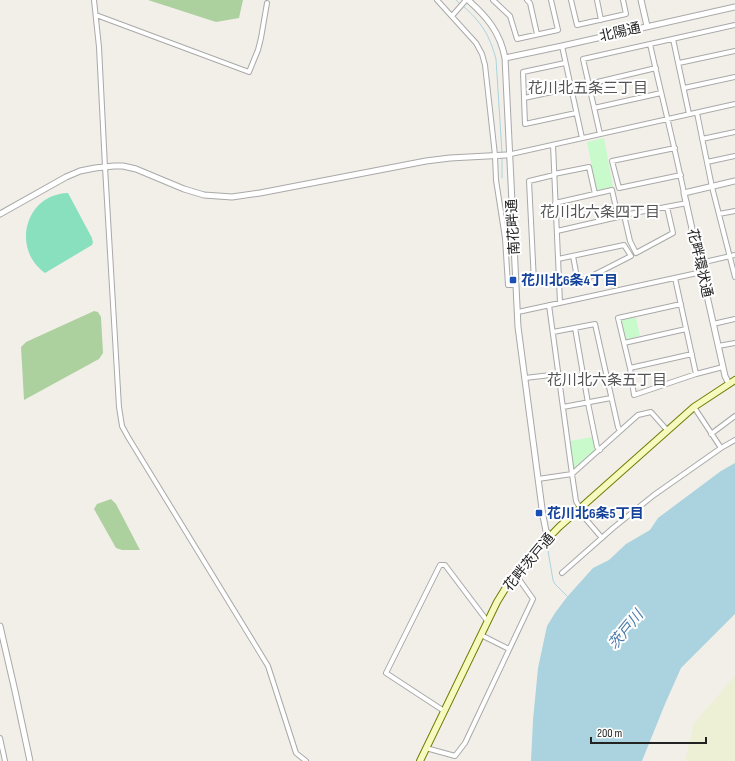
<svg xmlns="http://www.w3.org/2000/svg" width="735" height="761" viewBox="0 0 735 761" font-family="'Sofia Sans Condensed','Noto Sans JP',sans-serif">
	<rect width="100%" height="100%" fill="#f2efe9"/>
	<path fill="#eef0d5" d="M735 676V761H685L694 723Z"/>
	<path fill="#add19e" d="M148 0H243L239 18 216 22Z
		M94 311 98 312 101 317 103 353 99 359 24 400 21 347 26 342Z
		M111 499 116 504 140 550H122L116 548 94 509 97 504Z"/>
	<path fill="#c8facc" d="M604 138 613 187 598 190 596 189 587 142Z
		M636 317 640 336 627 339 625 338 622 321V320Z
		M592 437 595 451 576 468 573 467 570 441Z"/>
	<path fill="#88e0be" d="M68 193 92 238V239L93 242 92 245 45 273C11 249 25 194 68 193Z"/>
	<path fill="#aad3df" d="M735 463V614L681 668 665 704 642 761H531L533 720 538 668 547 626 555 613 567 597 593 568 609 560 626 544 650 530 658 518 721 471Z"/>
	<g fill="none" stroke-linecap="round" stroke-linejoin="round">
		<path stroke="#aad3df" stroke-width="1" d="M456 0 460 4
			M463 6C482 23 489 34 496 59L502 153
			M502 156V178
			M548 551 553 580 555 584 567 596"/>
		<g stroke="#a9a9a9" stroke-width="6">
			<path id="minor" d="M94 0 99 47 105 167 119 407 122 426 128 437 268 666 296 753 306 761
				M437 0 476 43 482 54 485 65 495 155 496 180 505 238 508 285H516
				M493 0 510 16 517 39 558 30 551 0
				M527 0 530 3 537 34
				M571 0 577 25 626 14 623 0
				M597 0 601 20
				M96 15 249 72 258 50 261 38 267 3
				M452 16 466 0
				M673 39 689 114
				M650 44C661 94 674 143 684 193
				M562 46 582 138
				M565 63 523 72 525 124 576 113
				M679 63 735 51
				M589 84 656 68
				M684 88 735 77
				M524 98 571 88
				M594 108 661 93
				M697 113 712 187 735 277
				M600 134 583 59 735 25
				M702 139 735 132
				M553 145 560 303
				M675 148 612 161 619 188 681 175
				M507 155 735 104
				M707 162 735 156
				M554 174 589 167 595 194
				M554 175 529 181 534 282 559 277
				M555 203 612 190 618 217 557 231
				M667 207 673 233 636 253 630 241 624 215 687 203
				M719 214 735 211
				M558 259 624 245 631 256 578 283 573 256
				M700 263 735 255
				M675 278 696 374
				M681 304 618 318 630 368 634 395 696 374 723 367
				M549 305 572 474 576 501 580 508
				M518 312 702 272
				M713 324 735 319
				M575 328 588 403 597 447 600 450
				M553 332 595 324 618 427 620 431
				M624 343 686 329
				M718 346 735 343
				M630 368 692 354
				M525 378 559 374
				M563 407 611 398
				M694 407 721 448
				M711 434 735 416
				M538 479 572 474 638 415 651 412 667 430
				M578 510 602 538
				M562 573 613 528 654 495 721 448 735 440
				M481 635 509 649
				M444 711 386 673 440 565H445L488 622
				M0 738 5 761
				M426 748 455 756 465 743 533 599 516 575"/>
		</g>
		<g stroke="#a9a9a9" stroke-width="7">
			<path id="tertiary" d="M468 0C487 17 500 32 505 58L518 327 543 516 546 531 550 535
				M641 0 647 26
				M505 58 562 46 735 7
				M0 214 66 177 80 171 95 168 114 166H123L136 169 184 189 204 195 232 197 260 193 426 161 450 158 506 155
				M729 384 725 376 684 193 735 181
				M0 626 15 691 30 761"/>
		</g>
		<g stroke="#707d05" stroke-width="8">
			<path id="secondary" d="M420 761 497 602 508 584 534 553 559 527 694 407 735 380"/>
		</g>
		<use href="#minor" stroke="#fff" stroke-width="4"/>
		<use href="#tertiary" stroke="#fff" stroke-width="5"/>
		<use href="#secondary" stroke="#f7fabf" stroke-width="6"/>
	</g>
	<g fill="#1a4fb4" stroke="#fff" stroke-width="1.5">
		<rect x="509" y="276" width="8" height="8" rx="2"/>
		<rect x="535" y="509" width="8" height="8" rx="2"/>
	</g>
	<g text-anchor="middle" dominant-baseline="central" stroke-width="4" stroke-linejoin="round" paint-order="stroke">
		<g font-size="14" fill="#222" stroke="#fff">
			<text transform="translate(620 32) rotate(-13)">北陽通</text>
			<text transform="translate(513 227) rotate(-93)">南花畔通</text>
			<text transform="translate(700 263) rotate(77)">花畔環状通</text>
			<text transform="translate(529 562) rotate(-50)">花畔茨戸通</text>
		</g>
		<g font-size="14" font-weight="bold" fill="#164399" stroke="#fff" text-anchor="start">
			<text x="521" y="280">花川北6条4丁目</text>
			<text x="547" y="513">花川北6条5丁目</text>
		</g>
		<g font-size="15" fill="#555" stroke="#fff">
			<text x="588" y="88">花川北五条三丁目</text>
			<text x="600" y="212">花川北六条四丁目</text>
			<text x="607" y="380">花川北六条五丁目</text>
		</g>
		<g font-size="15" font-style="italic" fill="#4a7aab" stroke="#fff">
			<text transform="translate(626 630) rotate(-51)">茨戸川</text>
		</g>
	</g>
	<path d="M591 737v6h115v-6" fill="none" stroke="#222222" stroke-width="2"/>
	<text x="597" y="737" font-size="12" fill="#222222" stroke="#ffffff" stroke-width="3" paint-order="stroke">200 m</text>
</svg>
